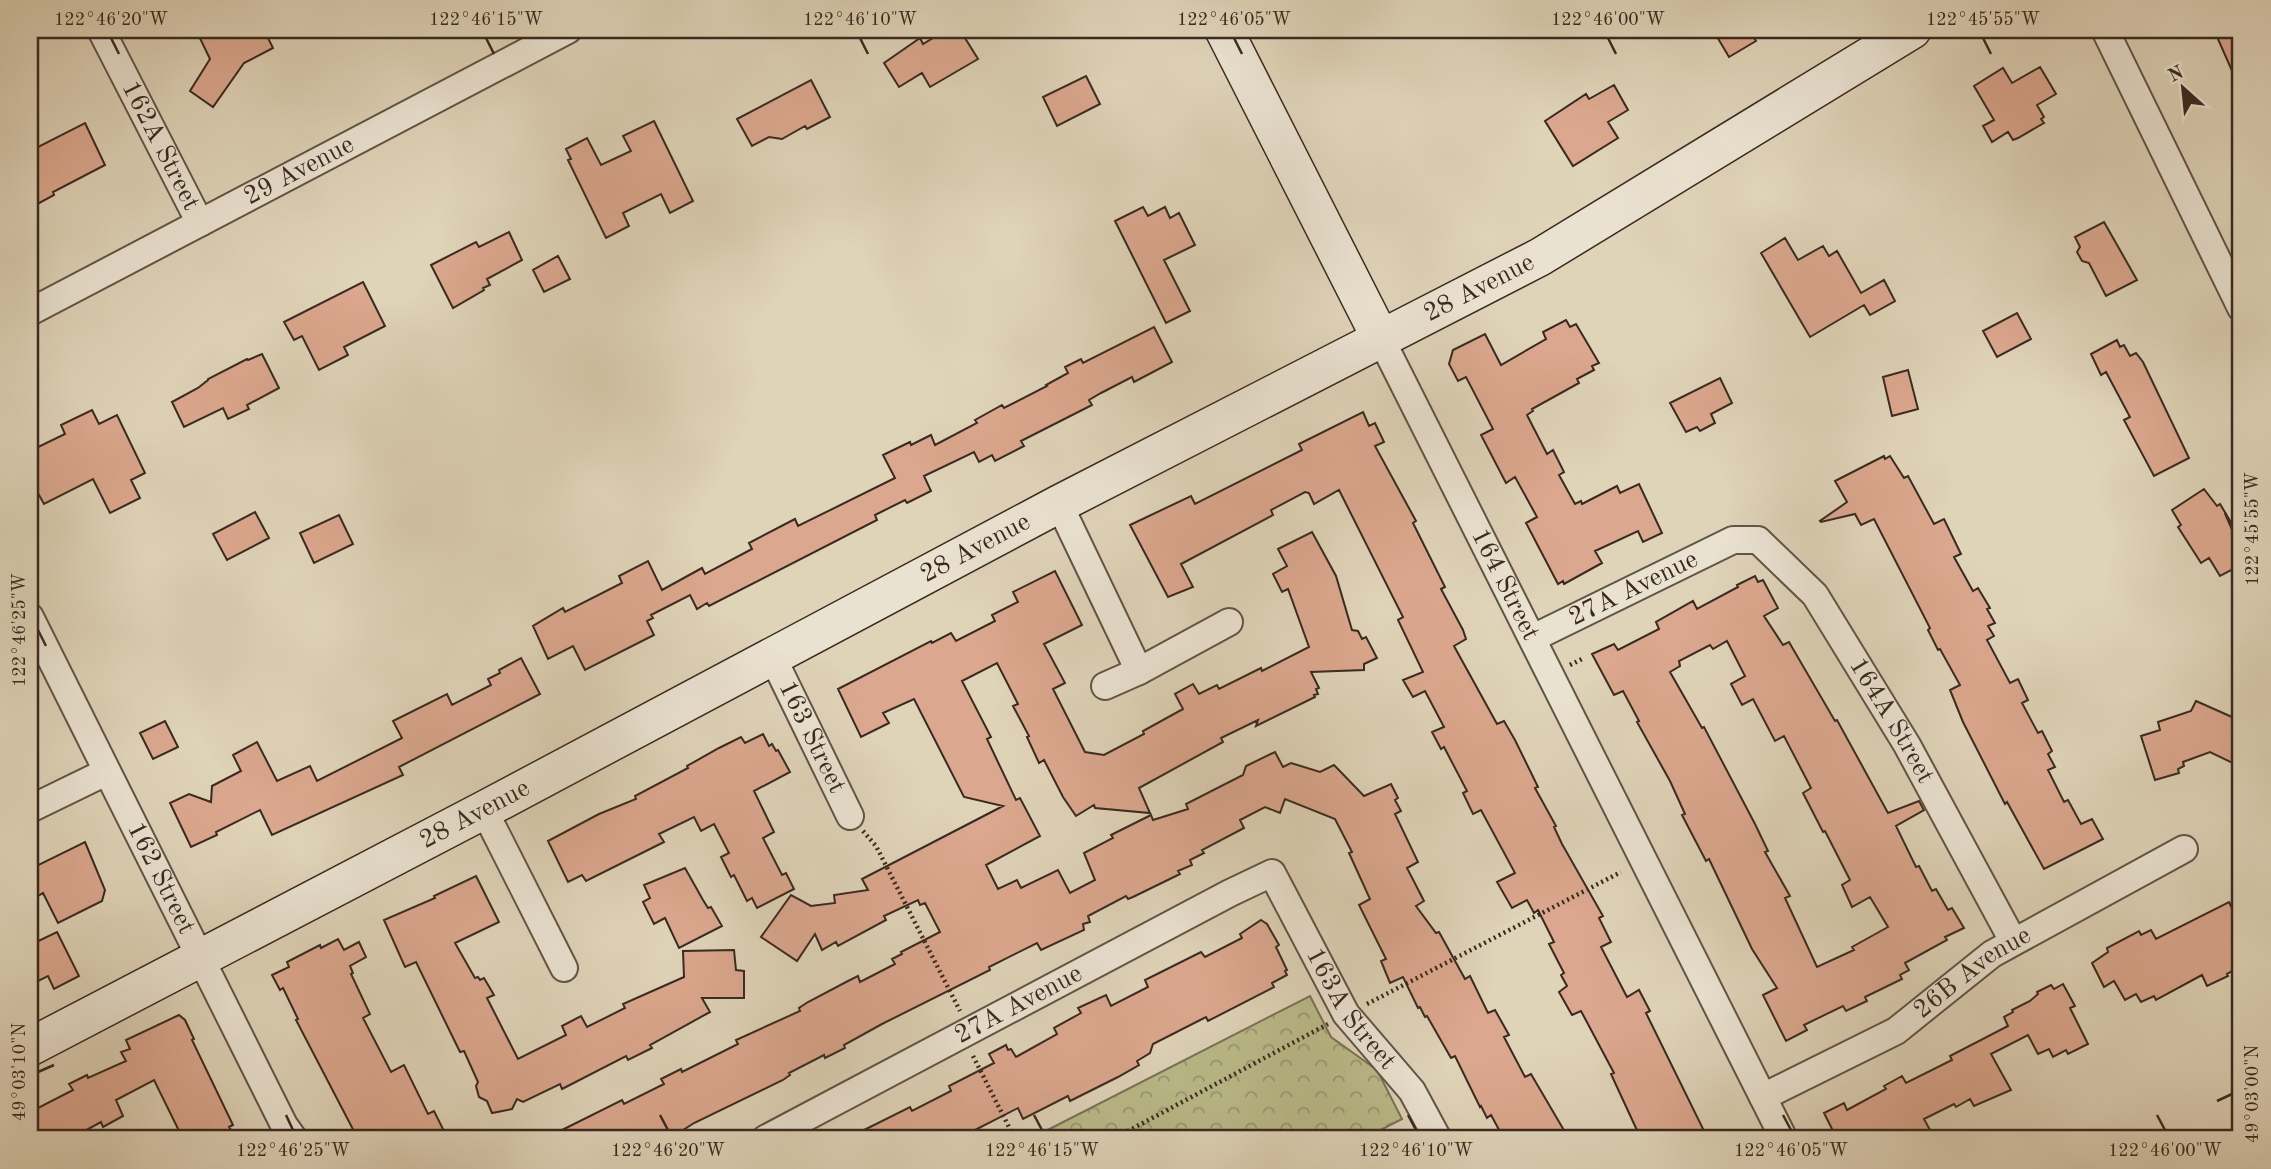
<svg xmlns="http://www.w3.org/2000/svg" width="2271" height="1169" viewBox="0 0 2271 1169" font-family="'Old Standard TT',serif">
	<defs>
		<pattern id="forest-crowns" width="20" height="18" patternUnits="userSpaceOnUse" patternTransform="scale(1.75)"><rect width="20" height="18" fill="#baba89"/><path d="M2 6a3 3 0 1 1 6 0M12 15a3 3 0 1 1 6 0" fill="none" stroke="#989770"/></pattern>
	</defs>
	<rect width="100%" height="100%" fill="#dfd3b8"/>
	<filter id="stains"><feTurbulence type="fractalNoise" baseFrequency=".00286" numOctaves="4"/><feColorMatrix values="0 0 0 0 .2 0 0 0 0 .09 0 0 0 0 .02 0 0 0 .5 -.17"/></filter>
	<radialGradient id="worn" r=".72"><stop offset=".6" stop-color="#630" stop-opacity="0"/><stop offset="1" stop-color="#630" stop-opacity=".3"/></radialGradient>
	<path fill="url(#forest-crowns)" stroke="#7a7254" stroke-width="2" d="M1310 996 1331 1037 1377 1070 1402 1119 1363 1139H1030Z"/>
	<path fill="#dba78e" stroke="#392a20" stroke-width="2" fill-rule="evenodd" d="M196 30H264L273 48 244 63 213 107 190 91 210 59Z
		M946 30H960L978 59 930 87 922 73 899 87 884 63 920 38 923 44Z
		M1713 30H1749L1756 41 1729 57Z
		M2214 30H2241V91Z
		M2040 67 2056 94 2037 105 2044 117 2041 119 2044 123 2018 138 2013 140 2008 132 1992 142 1983 126 1994 120 1974 86 2003 68 2012 83Z
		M1086 76 1100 104 1057 126 1043 97Z
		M811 80 830 117 807 129 805 126 782 139 769 137 752 146 737 119Z
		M1614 85 1628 110 1608 122 1618 138 1573 166 1545 121 1586 94 1589 99Z
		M654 121 693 201 670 213 661 194 623 213 629 226 606 238 568 160 571 159 566 149 587 138 601 165 631 151 623 136Z
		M85 123 105 165 53 192 54 195 30 208V151Z
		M1143 207 1148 216 1165 207 1170 218 1179 213 1195 245 1164 260 1190 311 1166 323 1115 221Z
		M2104 222 2137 280 2106 296 2089 263 2082 261 2077 252 2080 247 2075 237Z
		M509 232 522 260 487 279 490 285 483 288 484 290 453 308 431 265 476 242 479 247Z
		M1785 238 1798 260 1823 246 1829 256 1837 251 1861 293 1884 280 1895 301 1870 315 1864 305 1810 337 1761 253Z
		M558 256 570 279 544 292 533 270Z
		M363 282 385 326 344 347 348 355 319 370 302 336 294 340 284 322Z
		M2017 313 2031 339 1997 357 1983 331Z
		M1566 320 1570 327 1576 324 1599 363 1592 366 1594 370 1577 379 1579 383 1532 409 1533 411 1527 415 1547 454 1553 450 1564 472 1559 475 1575 504 1581 501 1582 504 1617 486 1620 493 1639 484 1662 533 1643 542 1638 531 1595 551 1602 563 1564 584 1563 581 1558 584 1526 523 1537 517 1515 477 1506 483 1481 435 1493 429 1466 377 1458 381 1449 364 1453 350 1485 334 1501 365 1546 339 1543 332Z
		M1154 327 1172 362 1134 382 1132 377 1101 393 1089 400 1092 405 1021 441 1024 446 995 461 992 455 979 462 974 452 924 476 931 491 907 503 905 500 875 515 877 520 709 606 707 603 697 609 690 595 651 615 653 618 647 621 654 635 585 670 573 646 548 659 533 626 563 608 565 612 622 583 619 576 648 561 662 590 702 568 705 574 752 549 749 543 795 519 798 526 895 478 883 455 910 442 911 445 931 435 935 445 977 423 975 420 1002 405 1004 408 1047 386 1046 385 1068 373 1065 367 1081 359 1083 363Z
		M2117 340 2120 347 2124 345 2130 356 2136 353 2143 362 2189 458 2154 476 2124 420 2130 417 2106 372 2101 375 2091 354Z
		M262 354 279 388 247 405 249 409 228 419 223 408 184 427 172 402 198 388 208 380V379L247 359 248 360Z
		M1908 370 1918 409 1892 416 1883 377Z
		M1720 378 1732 403 1711 414 1715 423 1700 431 1697 427 1686 432 1670 403Z
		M92 410 99 424 117 415 145 473 131 480 140 498 110 513 93 479 44 504 39 495 30 504V461L38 457 34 449 65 434 61 425Z
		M1363 412 1369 426 1375 423 1384 442 1375 446 1416 521 1413 523 1445 587 1441 589 1463 630 1466 639 1454 646 1497 724 1504 721 1515 740 1538 787 1535 788 1556 826 1554 827 1562 844 1603 916 1599 918 1611 942 1601 947 1627 997 1639 990 1650 1011 1646 1013 1708 1139H1641L1611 1074 1614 1073 1581 1011 1572 1015 1559 992 1567 986 1561 975 1564 973 1549 944 1554 942 1538 910 1534 913 1527 900 1512 908 1497 882 1515 873 1481 810 1473 814 1463 793 1467 791 1444 747 1441 749 1432 732 1444 727 1425 691 1413 697 1403 680 1423 672 1398 620 1403 617 1339 490 1314 504 1309 493 1305 492 1271 510 1273 515 1181 564 1193 587 1168 597 1130 525 1191 496 1195 504 1302 450 1299 444Z
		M1884 456 1885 459 1890 456 1904 478 1908 476 1934 524 1944 519 1961 554 1954 557 1973 591 1978 588 1990 608 1987 609 1995 623 1988 626 1994 636 1987 640 2010 683 2018 679 2028 700 2022 703 2038 733 2042 731 2052 751 2048 754 2055 767 2048 770 2064 802 2068 800 2081 824 2092 819 2103 839 2044 869 2007 802 2005 804 1963 722 1950 690 1960 685 1940 649 1938 650 1928 630 1930 628 1874 519 1861 525 1855 514 1821 522 1820 521 1847 502 1835 481Z
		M2204 489 2217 506 2220 504 2241 539V565L2220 576 2209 558 2201 563 2178 527 2181 525 2172 510Z
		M255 512 269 538 227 560 213 534Z
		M339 515 353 544 314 563 300 533Z
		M1312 532 1336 576 1352 630 1358 631 1362 639 1366 637 1377 658 1364 664V670L1311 672 1319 688 1316 689 1318 694 1314 695 1315 697 1256 726 1258 720 1221 738 1223 742 1139 788 1150 813 1095 808 1094 805 1076 816 1063 797 1044 760 1039 763 1027 737 1029 736 1013 706 1018 704 997 663 962 681 991 737 987 739 1016 800 1020 798 1040 836 986 865 998 889 1017 880 1021 888 1058 870 1070 893 1095 880 1084 853 1113 838 1111 835 1151 815 1153 820 1188 809 1186 804 1243 775 1246 766 1275 752 1283 767 1291 763 1320 772 1334 765 1364 796 1391 784 1398 798 1395 800 1401 811 1395 814 1418 862 1407 868 1424 901 1416 906 1436 933 1439 932 1465 979 1470 976 1488 1013 1495 1010 1509 1035 1504 1037 1525 1077 1531 1074 1565 1132 1550 1139H1504L1491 1115 1487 1118 1481 1106 1480 1107 1455 1056 1451 1058 1427 1016 1425 1017 1420 1007 1418 1008 1403 977 1390 983 1381 961 1386 959 1359 905 1370 899 1349 853 1352 852 1335 819 1285 799 1280 813 1265 807 1240 820 1244 828 1202 850 1204 853 1190 860 1192 865 1178 871 1180 874 1133 897 1128 899 1126 896 1088 916 1090 922 1083 924 1084 930 1041 950 1037 943 989 967 990 970 882 1024 844 1045 845 1048 825 1058 824 1055 789 1073 790 1075 783 1080 694 1123 669 1139H544L622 1100 624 1104 664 1084 661 1079 681 1069 682 1072 738 1044 736 1040 800 1011 799 1008 808 1002 848 981 858 976 860 982 895 964 892 959 902 954 901 952 940 932 925 903 920 905 918 900 884 916 886 920 838 946 836 942 822 950 815 934 797 961 761 937 791 895 811 906 835 903 834 895 868 890 862 879 1003 806 964 797 914 699 883 713 889 723 861 737 838 689 931 641 932 643 951 633 956 641 995 621 992 615 1018 602 1013 592 1055 571 1082 625 1044 644 1065 683 1053 689 1085 752 1104 755 1144 734 1143 731 1183 709 1175 694 1193 684 1199 694 1217 685 1219 689 1261 668 1262 671 1309 647 1288 589 1282 592 1273 574 1287 566 1278 549Z
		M1755 576 1758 582 1763 580 1778 608 1764 616 1783 645 1789 642 1835 721 1837 720 1888 813 1919 801 1924 810 1896 826 1916 867 1919 866 1932 891 1936 889 1948 910 1952 908 1964 928 1945 937 1947 940 1905 963 1909 970 1900 975 1902 979 1865 997 1867 1001 1846 1011 1843 1006 1804 1025 1807 1030 1786 1041 1763 995 1777 988 1752 949 1709 859 1706 861 1682 815 1685 814 1670 781 1637 722 1639 721 1623 691 1614 695 1592 654 1614 644 1618 650 1659 629 1656 622 1693 601 1697 609 1738 587 1737 585ZM1727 641 1745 676 1731 684 1742 705 1753 699 1775 741 1784 736 1811 788 1803 793 1823 832 1825 831 1850 880 1842 885 1852 907 1870 897 1888 927 1852 947 1854 950 1817 967 1785 898 1790 896 1765 852 1768 851 1755 824 1704 727 1702 728 1670 672 1680 666 1679 661 1710 645 1713 649Z
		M521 658 540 694 399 767 403 775 272 835 260 810 216 832 217 835 191 847 170 803 189 794 211 802 212 786 241 771 233 755 257 742 277 781 310 766 317 781 402 738 393 721 447 694 452 705 491 685 488 679 500 673 499 670Z
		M2196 701 2241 721V767L2210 752 2183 762 2184 766 2178 769 2179 773 2155 780 2141 736 2160 730 2158 722 2191 711Z
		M165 721 178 747 153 759 140 733Z
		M763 734 769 746 772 744 776 751 778 750 790 772 754 791 774 832 763 838 782 875 786 873 794 889 757 908 752 898 747 901 734 875 731 877 721 857 729 853 714 824 701 831 694 817 659 834 664 842 586 881 582 875 568 882 548 841 599 814 636 799 635 796 688 768 687 766 719 748 741 737 745 743Z
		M85 842 105 890 102 901 58 923 43 893 30 901V869Z
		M685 868 703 900 708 908 711 907 722 926 679 948 665 918 654 924 643 902 650 898 644 885Z
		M476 876 499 922 455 943 475 978 478 977 480 980 484 978 494 995 487 998 518 1059 566 1035 562 1026 581 1016 587 1027 625 1008 623 1004 684 977 683 951 734 950 736 970 744 971V998H702L710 1012 650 1045 652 1048 628 1060 626 1056 562 1089 560 1084 523 1102 517 1099 512 1109 492 1113 487 1101 479 1097 476 1086 478 1082 464 1051 460 1052 416 962 405 967 384 920 435 898 434 896Z
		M2229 902 2241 928V966L2227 974 2228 976 2207 986 2202 975 2156 1000 2154 996 2141 1002 2136 994 2125 1000 2114 981 2104 987 2092 963 2108 952 2107 948 2139 931 2141 935 2151 930 2156 939Z
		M1261 920 1267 924 1279 945 1276 947 1287 970 1285 971 1287 975 1272 983 1274 987 1208 1021 1206 1017 1153 1044 1150 1053 1137 1061 1139 1065 1118 1077 1070 1101 1068 1096 1023 1119 1018 1108 975 1130 977 1134 967 1139H846L910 1107 912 1111 951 1091 949 1086 994 1063 989 1054 1006 1045 1008 1050 1011 1049 1016 1057 1057 1034 1054 1028 1081 1013 1078 1008 1106 995 1111 1006 1148 987 1145 980 1201 952 1205 957 1242 938 1240 934Z
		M57 932 79 976 54 989 48 976 30 985V945Z
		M338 939 344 950 359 942 366 957 350 966 353 973 351 974 370 1014 363 1018 391 1072 404 1065 428 1114 434 1111 443 1129 436 1133 440 1139H358L296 1020 298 1019 283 988 280 990 272 975 289 967 287 962 320 945 321 948Z
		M2063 984 2075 1006 2070 1008 2088 1044 2068 1054 2066 1050 2053 1057 2049 1049 2038 1054 2028 1035 1991 1054 2011 1090 1974 1106 1970 1099 1956 1107 1954 1104 1924 1119 1930 1130 1910 1139H1837L1824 1113 1844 1103 1847 1110 1886 1089 1884 1086 1902 1076 1906 1083 1952 1060 1950 1056 2008 1026 2004 1017 2013 1012 2012 1010 2030 1001 2038 994 2037 992 2051 985 2054 989Z
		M179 1015 185 1020 194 1039 192 1040 233 1125 229 1127 237 1139H183L154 1080 116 1100 123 1116 103 1127 101 1122 70 1139H30V1112L73 1090 69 1084 87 1075 88 1078 126 1061 121 1052 130 1049 126 1040Z"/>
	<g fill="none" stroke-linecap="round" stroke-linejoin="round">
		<g stroke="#625446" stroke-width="30">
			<g id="street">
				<path id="s1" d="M101 30 200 223"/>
				<path d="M2105 30 2241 308"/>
				<path id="s2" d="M30 312 568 30"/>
				<path id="s3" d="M1381 339 1784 1139"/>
				<path d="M1059 504 1139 671"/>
				<path id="s4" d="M30 617 284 1125 294 1139"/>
				<path id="s5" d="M1533 638 1733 540H1758L1815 595 1907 745 2013 941"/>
				<path id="s6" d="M773 658 850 816"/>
				<path d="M1105 686 1139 671 1229 622"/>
				<path d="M30 809 106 772"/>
				<path d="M484 810 564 968"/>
				<path id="s7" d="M1763 1097 1896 1031 1992 954 2184 849"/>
				<path id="s8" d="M765 1139 1230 893 1272 873 1346 1014 1412 1091 1438 1139"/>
			</g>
		</g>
		<g stroke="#392a20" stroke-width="40">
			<g id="secondary">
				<path d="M1224 30 1381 339"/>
				<path id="s9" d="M30 1047 484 810 1059 504 1540 257 1912 30"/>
			</g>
		</g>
		<path stroke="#392a20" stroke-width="4.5" stroke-dasharray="2 3.5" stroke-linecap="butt" d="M1570 665 1582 659
			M863 831 876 846 960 1011
			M1367 1004 1621 872
			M973 1056 1015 1139
			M1113 1139 1328 1024"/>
		<use href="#street" stroke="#eae2d1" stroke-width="26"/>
		<use href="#secondary" stroke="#eae2d1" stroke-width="37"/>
	</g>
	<path fill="none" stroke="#392a20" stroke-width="2.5" d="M111 38 119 54M486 38 494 54M860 38 868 54M1234 38 1242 54M1608 38 1616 54M1983 38 1991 54M2225 513 2232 529M38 630 46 646M38 1072 54 1065M2217 1101 2232 1094M286 1115 293 1130M660 1115 668 1130M1034 1115 1042 1130M1408 1115 1416 1130M1783 1115 1791 1130M2157 1115 2165 1130"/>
	<g text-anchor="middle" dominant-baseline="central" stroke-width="5" stroke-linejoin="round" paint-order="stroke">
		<g font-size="26" fill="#392a20" stroke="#eae2d1">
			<text stroke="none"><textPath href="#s1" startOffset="130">162A Street</textPath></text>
			<text stroke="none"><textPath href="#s2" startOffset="304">29 Avenue</textPath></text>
			<text stroke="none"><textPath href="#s9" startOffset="1636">28 Avenue</textPath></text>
			<text stroke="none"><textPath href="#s9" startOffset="1069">28 Avenue</textPath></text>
			<text stroke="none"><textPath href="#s3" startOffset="275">164 Street</textPath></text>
			<text stroke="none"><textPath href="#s5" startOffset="112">27A Avenue</textPath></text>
			<text stroke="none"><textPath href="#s5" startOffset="474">164A Street</textPath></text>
			<text stroke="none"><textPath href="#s6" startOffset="88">163 Street</textPath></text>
			<text stroke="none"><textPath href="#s9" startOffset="502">28 Avenue</textPath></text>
			<text stroke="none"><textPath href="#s4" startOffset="292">162 Street</textPath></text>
			<text stroke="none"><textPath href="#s7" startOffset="245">26B Avenue</textPath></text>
			<text stroke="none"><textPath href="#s8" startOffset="287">27A Avenue</textPath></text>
			<text stroke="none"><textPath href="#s8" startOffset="730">163A Street</textPath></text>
		</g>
	</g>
	<rect width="2271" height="1169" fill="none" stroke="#dfd3b8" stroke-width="77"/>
	<g transform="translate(2183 88) rotate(333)" stroke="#eae2d1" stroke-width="5" paint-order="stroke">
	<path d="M0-5L12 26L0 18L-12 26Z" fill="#392a20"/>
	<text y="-10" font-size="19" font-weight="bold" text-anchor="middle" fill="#392a20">N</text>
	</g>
	<rect x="38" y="38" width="2194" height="1092" fill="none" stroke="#392a20" stroke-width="2.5"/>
	<g font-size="18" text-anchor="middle" fill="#392a20">
		<text x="111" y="25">122°46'20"W</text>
		<text x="486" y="25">122°46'15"W</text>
		<text x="860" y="25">122°46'10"W</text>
		<text x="1234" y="25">122°46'05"W</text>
		<text x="1608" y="25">122°46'00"W</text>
		<text x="1983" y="25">122°45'55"W</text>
		<text transform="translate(2252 529) rotate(-90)" y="6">122°45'55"W</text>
		<text transform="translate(19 630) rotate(-90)" y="6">122°46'25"W</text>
		<text transform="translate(19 1072) rotate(-90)" y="6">49°03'10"N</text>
		<text transform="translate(2252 1094) rotate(-90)" y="6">49°03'00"N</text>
		<text x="293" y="1156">122°46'25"W</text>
		<text x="668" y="1156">122°46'20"W</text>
		<text x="1042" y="1156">122°46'15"W</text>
		<text x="1416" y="1156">122°46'10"W</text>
		<text x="1791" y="1156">122°46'05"W</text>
		<text x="2165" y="1156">122°46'00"W</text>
	</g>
	<rect width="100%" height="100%" filter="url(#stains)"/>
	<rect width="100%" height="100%" fill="url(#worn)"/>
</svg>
